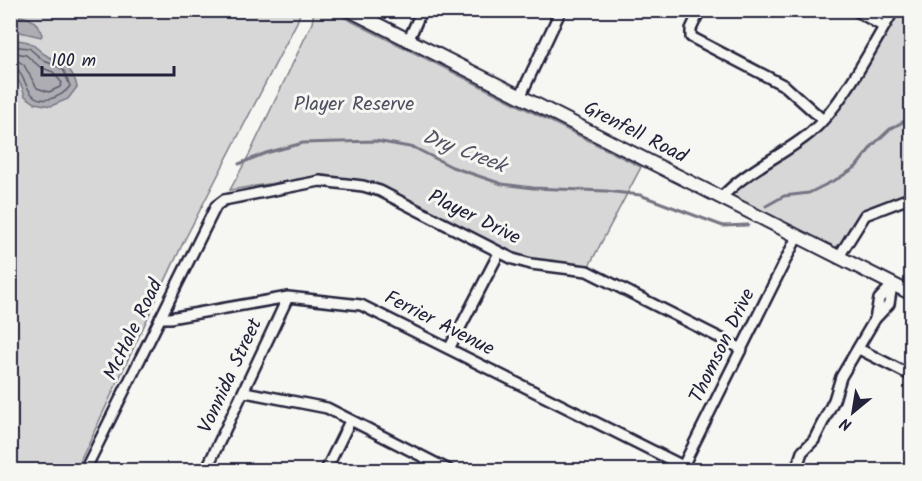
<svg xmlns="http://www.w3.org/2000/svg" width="922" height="481" viewBox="0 0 922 481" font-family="Kalam,sans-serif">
	<rect width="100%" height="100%" fill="#f6f6f2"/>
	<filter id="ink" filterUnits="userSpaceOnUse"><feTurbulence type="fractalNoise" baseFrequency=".0167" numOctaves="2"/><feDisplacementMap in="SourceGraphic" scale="12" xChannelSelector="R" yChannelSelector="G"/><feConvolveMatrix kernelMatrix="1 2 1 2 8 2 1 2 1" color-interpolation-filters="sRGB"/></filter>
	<g filter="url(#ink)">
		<path fill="#d7d7d7" stroke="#7c7c89" stroke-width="1.5" d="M901 10 907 11 911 13V193L863 211 842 242 838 246 834 247 734 199 731 193 736 186C769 166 812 143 836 112 860 82 877 46 897 13Z
			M10 11H301L297 22 183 243 76 470H11Z
			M314 11H331L641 167 588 268 532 260 514 254 382 186 364 181 319 176 230 190 250 153 312 23Z"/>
		<path fill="#adadb3" stroke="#757583" stroke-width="1.5" d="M18 16C30 17 39 22 42 35L41 37 11 30V17Z
			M11 40C38 40 30 47 49 57 64 64 74 70 77 87L68 99 51 106 35 103 25 96 22 87 11 69Z"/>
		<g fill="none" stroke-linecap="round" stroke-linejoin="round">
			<path stroke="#5a5a6b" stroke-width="1.5" d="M10 46 29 48 44 61 57 66 64 71 70 86C62 98 38 107 29 90 25 83 22 76 18 69L10 66
				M16 53 26 55 40 67 53 72 62 83 60 87 49 92 37 88 24 65 14 58Z"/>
			<path stroke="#757583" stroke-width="3" d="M239 164 266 153 303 143 376 141 415 148 452 167 502 184 533 188 606 191 640 195 723 226 748 225
				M766 206 784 196 809 193 839 178 856 167 873 145 890 129 912 117"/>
			<g stroke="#22223b" stroke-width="14">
				<path id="minor" d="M700 10 691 29V37L785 86 823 120
					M855 10 884 27
					M408 41 422 10
					M520 97 561 10
					M721 198C745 171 782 156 810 133 843 105 871 48 894 10
					M838 258 865 215 912 197
					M160 318H170L288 297 361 305 683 466
					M875 319 879 299 892 285
					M449 349 499 253
					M859 349 912 376
					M245 392 327 408 449 470
					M85 470 216 206 224 200 320 181 363 186 380 191 513 259 531 264 587 271 742 349
					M206 470 288 297
					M326 470 350 421
					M681 470 797 237
					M796 470 802 452 814 440 834 400 841 377 875 319 889 304 892 285"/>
			</g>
			<g stroke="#22223b" stroke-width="16">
				<path id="major" d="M349 10 912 294"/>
			</g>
			<use href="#minor" stroke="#f6f6f2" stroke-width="9"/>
			<use href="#major" stroke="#f6f6f2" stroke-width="12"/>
		</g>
	</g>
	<g text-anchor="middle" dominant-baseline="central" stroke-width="6" stroke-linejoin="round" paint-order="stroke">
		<g font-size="20" fill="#4f4f62" stroke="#f6f6f2">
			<text x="354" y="105">Player Reserve</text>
		</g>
		<g font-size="20" fill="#22223b" stroke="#f6f6f2">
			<text transform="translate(635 133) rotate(27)">Grenfell Road</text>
			<text transform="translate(474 218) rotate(26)">Player Drive</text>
			<text transform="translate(439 324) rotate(27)">Ferrier Avenue</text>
			<text transform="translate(134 330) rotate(-64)">McHale Road</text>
			<text transform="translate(723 346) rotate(-64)">Thomson Drive</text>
			<text transform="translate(231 376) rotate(-65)">Vonnida Street</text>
		</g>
		<g font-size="21" font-style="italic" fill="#535365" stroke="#f6f6f2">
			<text transform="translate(464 152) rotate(21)">Dry Creek</text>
		</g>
	</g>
	<rect width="922" height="481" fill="none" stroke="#f6f6f2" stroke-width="36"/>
	<rect x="18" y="18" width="886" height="445" fill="none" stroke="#22223b" stroke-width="2" filter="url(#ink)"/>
	<g transform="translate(853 412) rotate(210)" stroke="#f6f6f2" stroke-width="4.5" paint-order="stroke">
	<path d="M0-4.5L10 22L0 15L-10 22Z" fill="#22223b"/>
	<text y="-9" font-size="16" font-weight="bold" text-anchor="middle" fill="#22223b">N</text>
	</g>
	<path d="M42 66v9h132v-9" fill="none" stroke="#22223b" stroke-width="3"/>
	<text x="51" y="66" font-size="18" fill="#22223b" stroke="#f6f6f2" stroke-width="4.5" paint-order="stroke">100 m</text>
</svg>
